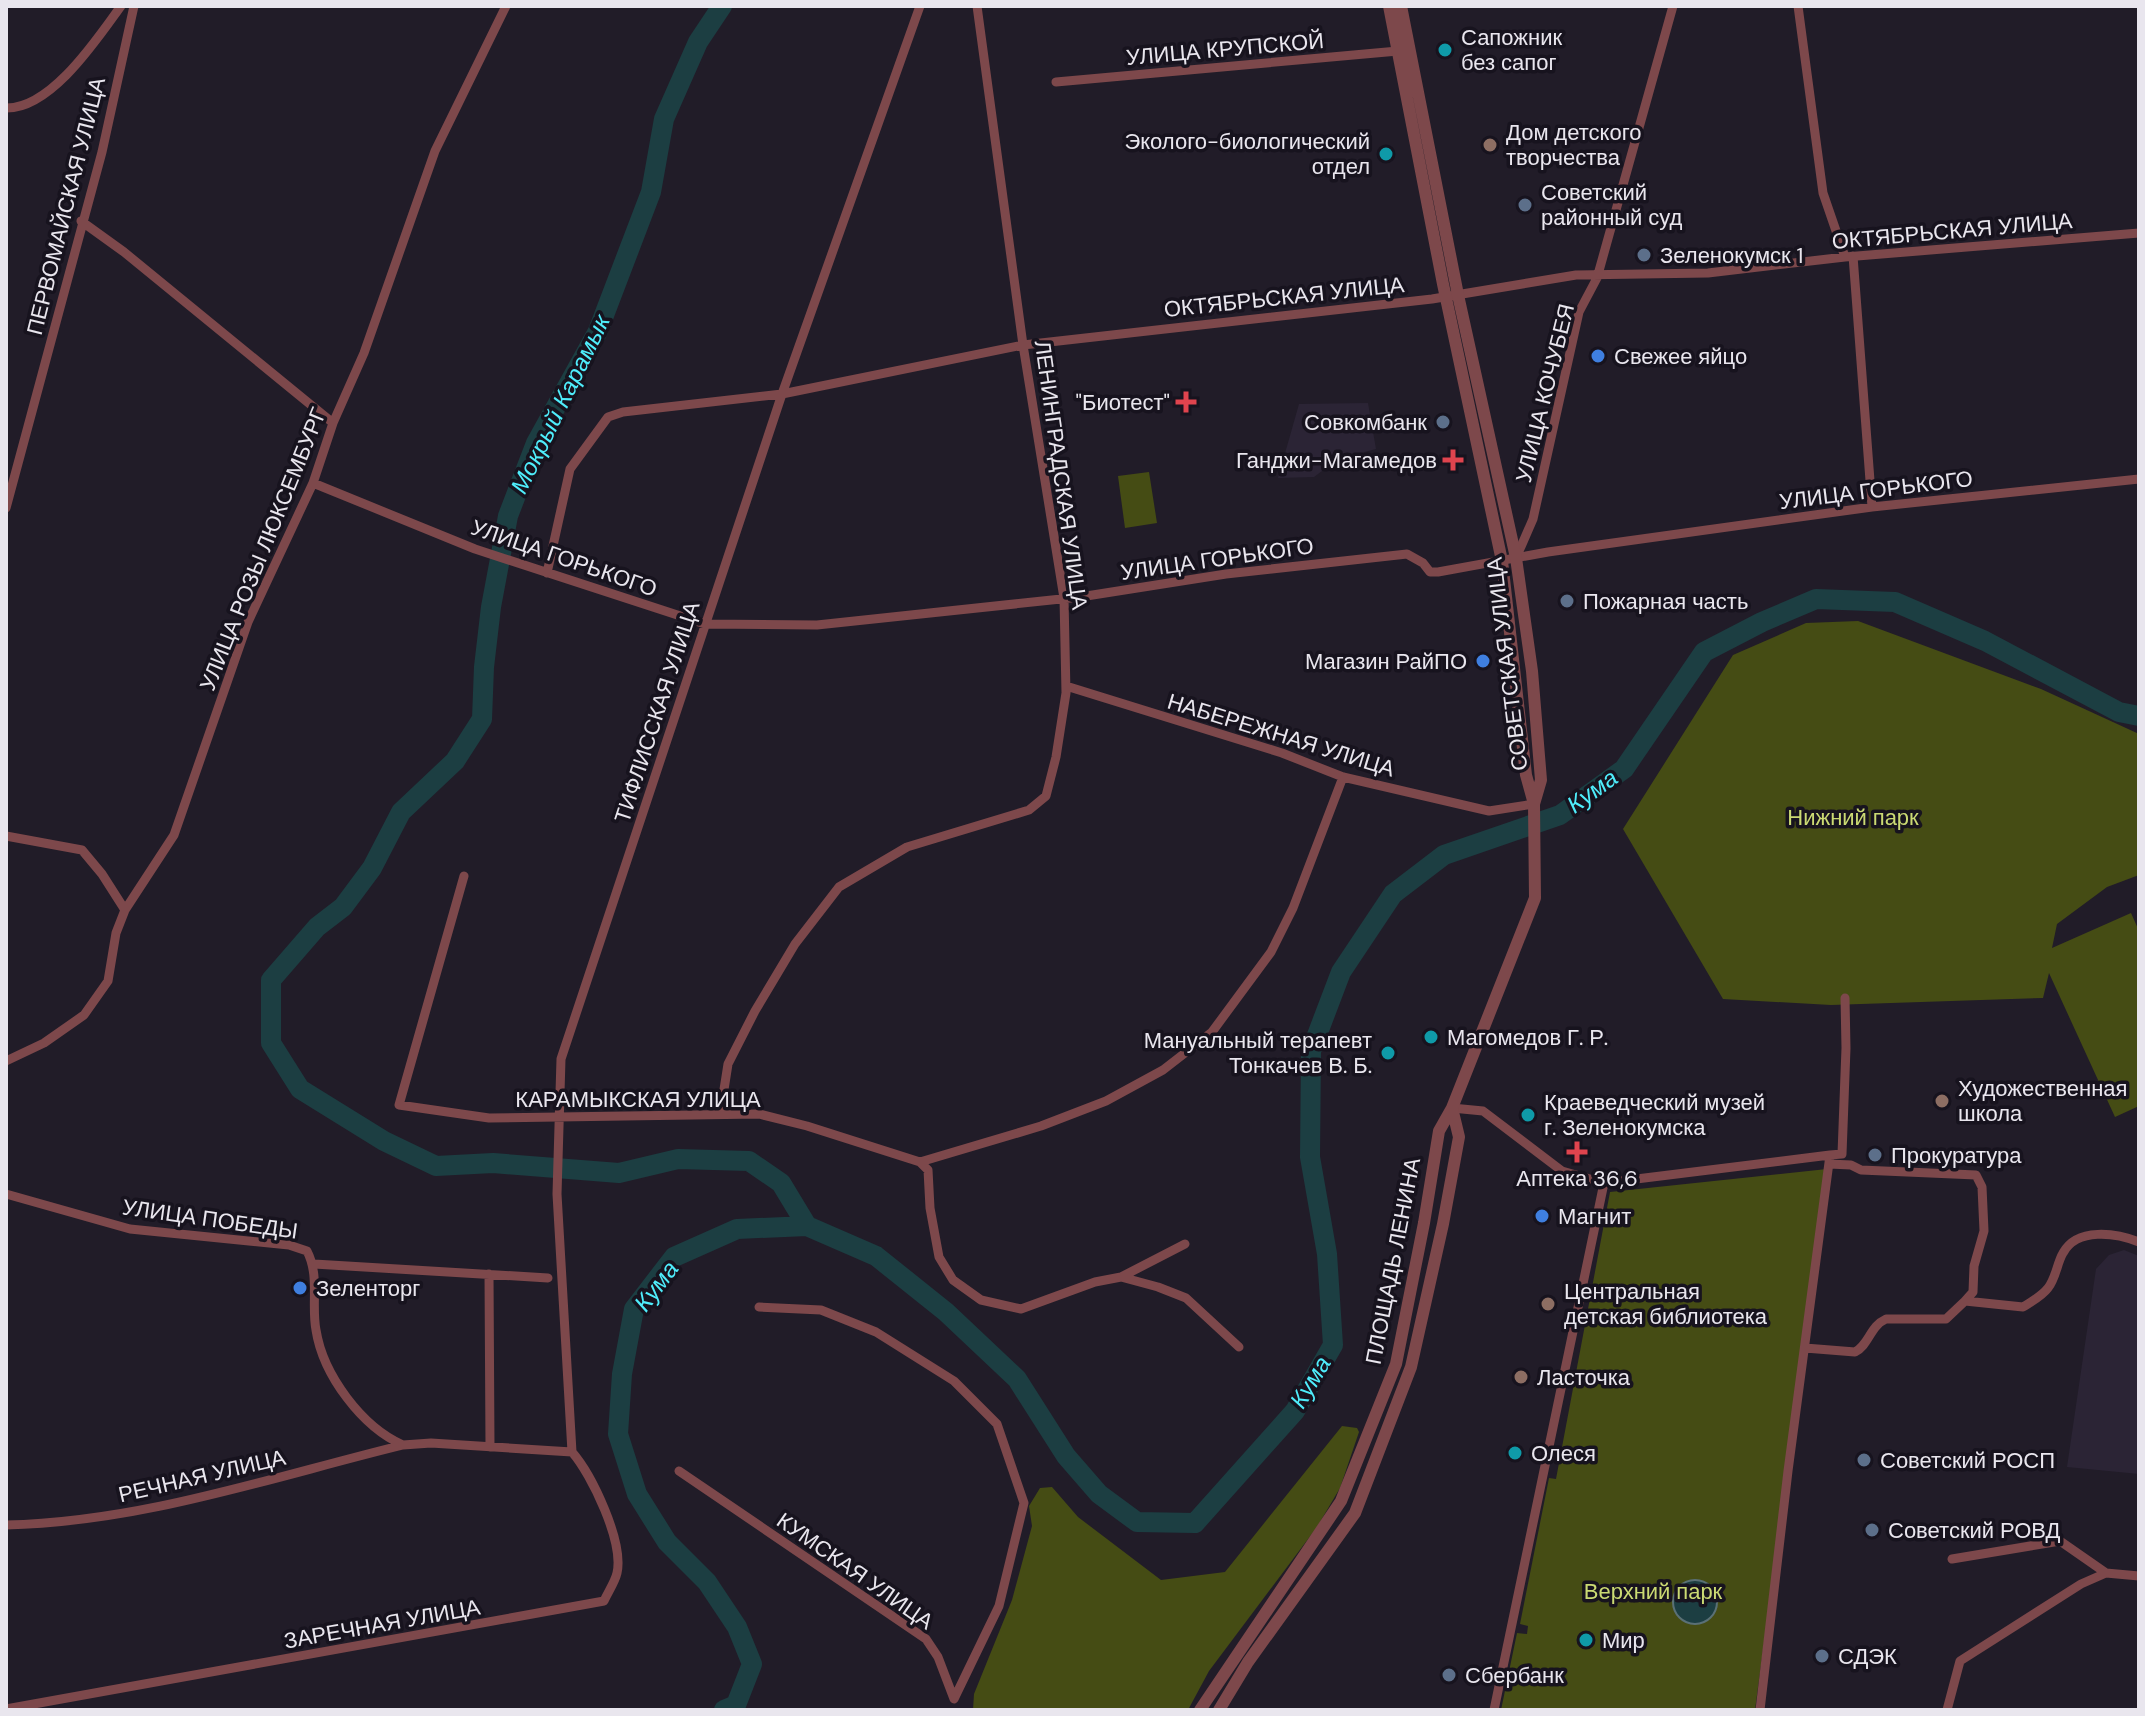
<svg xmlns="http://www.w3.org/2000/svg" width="2145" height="1716" viewBox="0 0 2145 1716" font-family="'DM Sans',sans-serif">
	<rect width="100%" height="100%" fill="#211c28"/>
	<path fill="#2b2435" d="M1368 403 1376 449 1338 459 1314 477 1278 478 1299 404Z
		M2124 1250 2139 1256V1474L2067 1467 2096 1269 2109 1255Z"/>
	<path fill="#454c14" d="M1149 472 1157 523 1125 528 1118 476Z
		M1858 621 2041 689 2139 734V875L2107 887 2057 924 2052 948 2131 913 2139 931V1106L2115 1117 2049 973 2043 998 1831 1005 1723 999 1623 829 1733 655 1806 623Z
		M1827 1169 1755 1710H1501L1517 1633 1527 1634 1528 1626 1520 1624 1549 1478 1556 1479 1610 1192Z
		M1342 1426 1357 1428 1359 1432 1340 1488 1317 1527 1209 1671 1188 1710H973L974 1694 1012 1600 1032 1526 1029 1506 1040 1488 1052 1487 1078 1517 1161 1580 1225 1572Z"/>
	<path fill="#1c3e42" stroke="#5a7076" stroke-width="2" d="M1673 1602a22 22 0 1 1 44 0a22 22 0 1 1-44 0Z"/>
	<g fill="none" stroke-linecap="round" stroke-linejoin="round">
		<path stroke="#1c3e42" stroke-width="20" d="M722 6 698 42 664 119 651 192 598 331 536 443 508 516 491 607 484 667 482 719 455 761 401 812 372 868 343 907 317 927 271 980V1043L300 1089 384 1141 436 1166 493 1163 619 1173 678 1159 749 1161 781 1183 807 1226
			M724 1710 736 1705 752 1664 737 1627 707 1582 667 1542 637 1494 618 1434 622 1374 634 1309 674 1257 737 1229 807 1226 876 1256 946 1312 1017 1379 1066 1456 1099 1494 1137 1522 1195 1523 1295 1411 1333 1345 1327 1254 1310 1157 1311 1051 1341 972 1393 894 1444 855 1560 815 1624 769 1704 652 1762 622 1816 599 1895 602 1985 641 2119 712 2139 716"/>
		<path stroke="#7d484b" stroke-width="9" d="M1798 6 1823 193 1845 257
			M1056 82 1398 51
			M6 108C51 109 97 39 121 6
			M81 221 124 252 333 423
			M1853 256 1872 507
			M313 483 475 549 705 624 817 625 1080 597 1226 574 1407 554 1423 563 1430 572H1438L1548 552 1872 507 2139 479
			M6 508 102 152 134 6
			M1516 558 1533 519 1579 312 1597 278 1673 6
			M547 573 570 469 608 417 623 412 782 394 1023 345 1432 299 1576 275 1708 273 1845 257 2139 233
			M1066 686 1282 753 1343 777 1489 811 1534 804
			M6 836 82 850 102 874 125 910
			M464 876 399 1105 489 1118 759 1114 807 1126 920 1162 928 1170 930 1208 939 1257 953 1280 981 1300 1021 1309 1095 1282 1121 1277 1158 1287 1186 1298 1239 1347
			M6 1061 44 1043 84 1015 108 981 116 933 125 910 174 835 248 622 313 483 333 423 364 353 435 151 506 6
			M1452 1108 1483 1111 1562 1171 1604 1183 1830 1155
			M720 1115 728 1064 755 1011 795 944 839 887 907 847 1029 810 1046 796 1056 757 1066 693 1064 598 1023 345 977 6
			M920 1162 1041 1126 1106 1101 1163 1070 1212 1032 1271 952 1293 908 1343 777
			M1829 1164 1851 1165 1861 1170 1976 1175 1982 1187 1984 1231 1974 1266 1973 1292 1965 1301
			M6 1194 130 1229 289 1245 307 1251C320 1276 311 1304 316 1330 323 1375 362 1427 403 1445
			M314 1264 548 1278
			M489 1274 490 1447
			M1121 1277 1185 1244
			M1805 1348 1855 1352C1869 1345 1870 1326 1886 1319H1946L1965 1301 2023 1307C2031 1302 2042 1296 2048 1288 2056 1278 2057 1263 2063 1253 2077 1227 2116 1233 2139 1242
			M572 1452 557 1194 561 1059 782 394 920 6
			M679 1471 926 1639 938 1657 954 1699 999 1606 1024 1503 997 1424 954 1381 876 1332 821 1310 759 1307
			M6 1525C142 1522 272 1477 403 1445L431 1443 572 1452
			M1952 1559 2060 1541 2106 1573
			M6 1709 604 1601C608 1592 615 1582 617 1573 624 1542 592 1475 572 1452
			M1494 1710 1604 1183
			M1760 1710 1788 1471 1830 1155 1842 1154 1846 1048 1845 998
			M1947 1710 1960 1661 2081 1584 2106 1573 2139 1576"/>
		<path stroke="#7d484b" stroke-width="12" d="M1401 6 1458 295 1516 558 1532 671 1541 780 1534 804
			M1200 1710 1341 1501 1396 1364 1424 1223 1439 1131 1452 1108 1535 898 1534 804 1526 775 1502 561 1443 284 1389 6
			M1219 1710 1248 1662 1355 1513 1411 1367 1443 1224 1459 1137 1452 1108"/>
	</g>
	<g fill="#0f9aa8" stroke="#17131e" stroke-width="3">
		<circle cx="1445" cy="50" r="8"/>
		<circle cx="1386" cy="154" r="8"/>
		<circle cx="1431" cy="1037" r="8"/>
		<circle cx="1388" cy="1053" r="8"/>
		<circle cx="1528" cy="1115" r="8"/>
		<circle cx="1515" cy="1453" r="8"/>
		<circle cx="1586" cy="1640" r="8"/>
	</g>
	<g fill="#8d6e63" stroke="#17131e" stroke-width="3">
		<circle cx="1490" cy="145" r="8"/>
		<circle cx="1942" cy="1101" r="8"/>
		<circle cx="1548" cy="1304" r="8"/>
		<circle cx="1521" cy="1377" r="8"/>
	</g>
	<g fill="#5c6f8a" stroke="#17131e" stroke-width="3">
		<circle cx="1525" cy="205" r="8"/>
		<circle cx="1644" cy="255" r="8"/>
		<circle cx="1443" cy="422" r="8"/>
		<circle cx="1567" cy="601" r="8"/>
		<circle cx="1875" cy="1155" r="8"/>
		<circle cx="1864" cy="1460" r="8"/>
		<circle cx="1872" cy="1530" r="8"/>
		<circle cx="1822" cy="1656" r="8"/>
		<circle cx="1449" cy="1675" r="8"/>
	</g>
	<g fill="#3f7fe0" stroke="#17131e" stroke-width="3">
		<circle cx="1598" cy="356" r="8"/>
		<circle cx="1483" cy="661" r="8"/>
		<circle cx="1542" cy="1216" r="8"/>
		<circle cx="300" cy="1288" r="8"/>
	</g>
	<g fill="#e0444e" stroke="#17131e" stroke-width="3">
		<path d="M1182 390h8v8h8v8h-8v8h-8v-8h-8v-8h8z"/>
		<path d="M1449 448h8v8h8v8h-8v8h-8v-8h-8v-8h8z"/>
		<path d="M1573 1140h8v8h8v8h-8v8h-8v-8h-8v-8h8z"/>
	</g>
	<g text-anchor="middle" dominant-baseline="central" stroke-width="7" stroke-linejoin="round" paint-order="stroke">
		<g font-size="22" fill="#e9e6ee" stroke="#17131e" text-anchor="start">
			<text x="1461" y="37">Сапожник<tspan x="1461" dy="25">без сапог</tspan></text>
			<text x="1506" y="132">Дом детского<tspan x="1506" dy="25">творчества</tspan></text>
			<text x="1370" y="141" text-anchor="end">Эколого-биологический<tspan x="1370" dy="25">отдел</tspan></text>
			<text x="1541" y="192">Советский<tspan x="1541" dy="25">районный суд</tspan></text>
			<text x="1660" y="255">Зеленокумск 1</text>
			<text x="1614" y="356">Свежее яйцо</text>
			<text x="1170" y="402" text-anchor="end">"Биотест"</text>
			<text x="1427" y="422" text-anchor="end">Совкомбанк</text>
			<text x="1437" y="460" text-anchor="end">Ганджи-Магамедов</text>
			<text x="1583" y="601">Пожарная часть</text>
			<text x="1467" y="661" text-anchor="end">Магазин РайПО</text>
			<text x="1447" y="1037">Магомедов Г. Р.</text>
			<text x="1372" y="1040" text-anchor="end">Мануальный терапевт<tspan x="1372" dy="25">Тонкачев В. Б.</tspan></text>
			<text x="1958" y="1088">Художественная<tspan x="1958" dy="25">школа</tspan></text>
			<text x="1544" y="1102">Краеведческий музей<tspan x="1544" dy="25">г. Зеленокумска</tspan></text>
			<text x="1891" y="1155">Прокуратура</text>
			<text x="1577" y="1178" text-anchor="middle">Аптека 36,6</text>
			<text x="1558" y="1216">Магнит</text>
			<text x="316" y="1288">Зеленторг</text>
			<text x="1564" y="1291">Центральная<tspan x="1564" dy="25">детская библиотека</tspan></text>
			<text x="1537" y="1377">Ласточка</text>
			<text x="1531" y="1453">Олеся</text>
			<text x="1880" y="1460">Советский РОСП</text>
			<text x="1888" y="1530">Советский РОВД</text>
			<text x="1602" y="1640">Мир</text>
			<text x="1838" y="1656">СДЭК</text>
			<text x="1465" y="1675">Сбербанк</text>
		</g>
		<g font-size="22" fill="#e9e6ee" stroke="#17131e">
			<text transform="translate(1225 49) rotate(-5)">УЛИЦА КРУПСКОЙ</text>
			<text transform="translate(66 206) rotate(-76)">ПЕРВОМАЙСКАЯ УЛИЦА</text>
			<text transform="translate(1952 231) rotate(-5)">ОКТЯБРЬСКАЯ УЛИЦА</text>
			<text transform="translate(1284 297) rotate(-6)">ОКТЯБРЬСКАЯ УЛИЦА</text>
			<text transform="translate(1545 393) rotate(-76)">УЛИЦА КОЧУБЕЯ</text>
			<text transform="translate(1061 475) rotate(82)">ЛЕНИНГРАДСКАЯ УЛИЦА</text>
			<text transform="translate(1876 490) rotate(-7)">УЛИЦА ГОРЬКОГО</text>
			<text transform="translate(263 549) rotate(-68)">УЛИЦА РОЗЫ ЛЮКСЕМБУРГ</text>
			<text transform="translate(564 558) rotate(19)">УЛИЦА ГОРЬКОГО</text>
			<text transform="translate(1217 559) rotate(-8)">УЛИЦА ГОРЬКОГО</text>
			<text transform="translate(1507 664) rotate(-97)">СОВЕТСКАЯ УЛИЦА</text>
			<text transform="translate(657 712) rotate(-72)">ТИФЛИССКАЯ УЛИЦА</text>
			<text transform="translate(1281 735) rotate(17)">НАБЕРЕЖНАЯ УЛИЦА</text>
			<text x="638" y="1099">КАРАМЫКСКАЯ УЛИЦА</text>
			<text transform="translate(210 1219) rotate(8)">УЛИЦА ПОБЕДЫ</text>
			<text transform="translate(1393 1261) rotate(-79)">ПЛОЩАДЬ ЛЕНИНА</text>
			<text transform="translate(202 1476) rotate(-13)">РЕЧНАЯ УЛИЦА</text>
			<text transform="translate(855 1571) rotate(35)">КУМСКАЯ УЛИЦА</text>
			<text transform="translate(382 1624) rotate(-10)">ЗАРЕЧНАЯ УЛИЦА</text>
		</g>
		<g font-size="22" fill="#cbda73" stroke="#17131e">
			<text x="1853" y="817">Нижний парк</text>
			<text x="1653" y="1591">Верхний парк</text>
		</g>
		<g font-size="24" font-style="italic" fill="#4fedfb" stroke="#17131e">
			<text transform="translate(560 404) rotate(-64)">Мокрый Карамык</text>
			<text transform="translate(1592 791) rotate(-36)">Кума</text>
			<text transform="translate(656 1286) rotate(-53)">Кума</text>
			<text transform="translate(1310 1382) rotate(-59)">Кума</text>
		</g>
	</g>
	<rect width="2145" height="1716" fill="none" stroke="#e9e6ee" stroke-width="16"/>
</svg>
